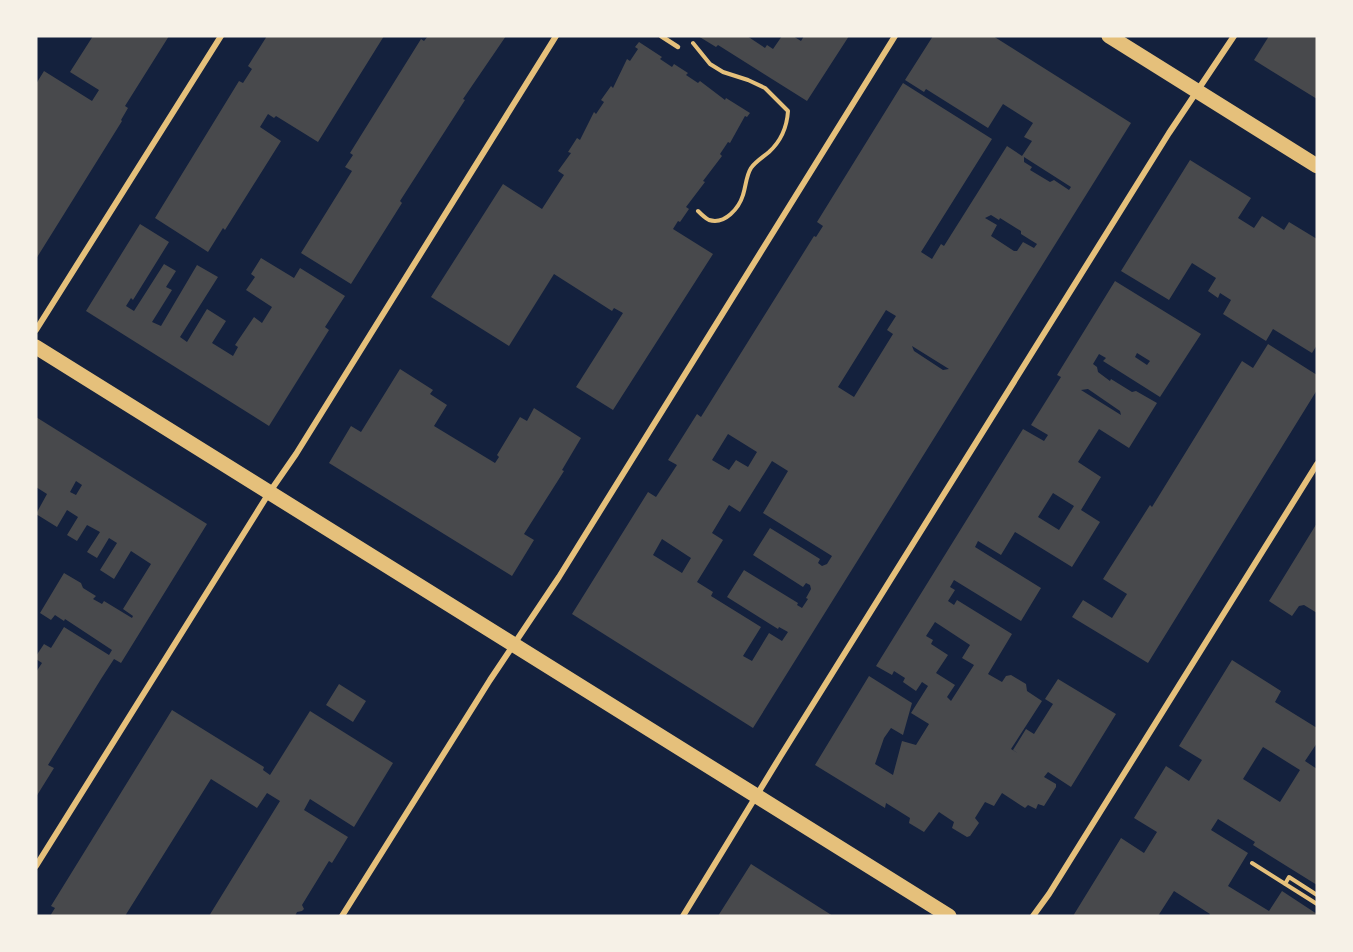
<svg xmlns="http://www.w3.org/2000/svg" width="1353" height="952" viewBox="0 0 1353 952" font-family="'Alegreya Sans',sans-serif">
	<rect width="100%" height="100%" fill="#14213d"/>
	<path fill="#48494c" fill-rule="evenodd" d="M93 36H169L125 106 128 108 121 120 122 121 36 259V84L44 71 92 101 99 90 70 72Z
		M267 36H384L318 142 276 116 274 118 268 114 260 127 281 141 225 230 223 228 208 252 155 218 239 81 243 83 252 69 248 66Z
		M428 36H506L463 99 465 100 400 201 402 203 351 284 301 253 352 171 345 167 353 155 350 153 421 39 424 41Z
		M698 36H747L765 48 767 45 773 49 782 36H793L801 41 804 36H849L807 101 718 45 716 47Z
		M933 36H993L1131 123 753 728 572 614 648 492 656 497 677 465 668 460 697 414 701 417 814 236 816 237 823 226 817 222 903 83 992 139 921 252 932 259 941 244 944 246 1007 146 1022 156 1032 141 1024 137 1033 123 1003 104 988 128 926 89 924 92 905 80ZM1024 157 1071 187 1069 190 1054 180 1050 182 1030 170 1032 167 1024 162ZM991 215 999 220 1000 218 1021 231V234L1037 244 1034 248 1023 242 1017 251H1014L991 236 997 225 985 218ZM886 310 896 316 887 330 893 334 854 397 838 387ZM912 346 949 369 943 370 914 351ZM728 434 757 452 748 467 736 460 729 470 712 460ZM772 461 788 471 763 513 832 556 827 564 822 566 818 563 820 559 770 528 753 555 803 587 806 583 810 585 811 589 806 598 808 599 802 608 797 605 798 603 744 570 727 597 778 629 779 627 788 632 782 641 769 633 752 661 743 656 761 627 711 596 713 592 697 582 723 540 712 533 729 505 740 512ZM662 539 691 558 682 573 653 555Z
		M1269 36H1317V99L1254 60Z
		M639 42 662 57 660 59 672 67 674 64 688 73 686 75 698 83 700 81 725 100 726 98 750 113 747 117 745 116 730 143 728 142 720 154 722 156 703 181 705 182 686 207 689 209 680 222 678 221 673 229 713 254 613 410 576 387 623 313 614 308 612 311 554 274 509 346 431 297 503 184 542 209 564 175 558 171 571 153 568 152 577 138 580 140 594 112 596 114 604 102 601 100 611 86 613 88 627 59 630 61 638 49 635 47Z
		M1190 160 1251 198 1238 218 1254 228 1262 216 1284 230 1289 222 1317 239V345L1312 353 1273 329 1266 341 1223 314 1231 300 1220 293 1218 298 1208 291 1216 278 1192 263 1169 300 1121 271Z
		M140 224 169 242 133 300 131 298 126 306 134 311 164 264 176 271 166 287 172 290 152 322 161 326 197 265 218 277 180 337 187 342 207 309 226 321 212 343 233 356 238 347 235 345 254 317 262 323 272 307 246 290 255 277 251 274 261 258 294 278 300 268 345 296 325 327 329 330 269 426 86 311Z
		M1115 281 1201 334 1160 397 1103 361 1106 358 1099 354 1093 364 1097 367 1098 372 1110 381 1111 379 1132 392 1136 391 1157 403 1129 448 1099 429 1078 462 1101 477 1081 510 1100 522 1072 567 1015 532 1001 555 978 541 975 547 1041 588 1021 621 954 580 950 587 955 590 948 601 954 605 957 600 1012 634 988 674 1002 682 1006 676 1011 675 1026 684 1027 691 1042 701 1011 749 1021 755 1013 750 1026 729 1034 734 1053 704 1045 699 1058 679 1116 714 1071 787 1048 772 1044 777 1056 784V787L1044 806 1038 804 1036 809 1028 805 1025 808 1002 793 994 806 985 802 975 818 979 823 970 836 967 837 952 828 954 822 939 812 924 832 909 823 910 818 886 803 885 808 815 765 869 676 912 703 903 735 891 728 884 738 875 764 893 775 902 741 916 745 929 724 911 713 928 686 922 682 916 691 903 682 905 678 894 671 892 675 876 666 1023 429 1044 441 1048 435 1031 425 1061 377 1057 375ZM1137 353 1150 361 1147 365 1135 357ZM1088 389 1120 411 1121 415 1081 390ZM1053 493 1074 506 1059 530 1038 517ZM935 622 970 645 962 658 974 665 951 701 947 697 955 685 936 673 948 655 931 644 933 640 926 636Z
		M1268 344 1317 375V390L1148 663 1072 617 1083 600 1112 618 1127 594 1103 579 1150 505 1152 507 1242 361 1253 368Z
		M400 369 433 390 430 394 447 405 434 426 495 463 499 457 497 455 520 417 527 421 534 408 581 438 562 470 564 471 524 534 534 540 512 576 329 463 351 426 361 432Z
		M36 417 207 524 121 663 114 659 101 679 48 765 54 768 36 797V672L42 663 36 659V656L44 644 51 648 64 627 109 655 112 650 65 619 64 621 55 615 51 620 40 613 64 573 81 583 83 588 96 596 93 599 102 604 104 601 132 618 133 616 123 609 151 564 131 551 114 579 100 570 117 543 109 538 97 558 87 552 100 532 87 525 77 541 67 535 78 517 67 510 57 527 36 514 47 494 36 487ZM76 481 82 485 76 495 70 492Z
		M1317 523V613L1304 605 1299 606 1292 616 1269 601Z
		M1232 660 1281 691 1275 702 1317 728V743L1305 761 1317 769V885L1253 845 1255 842 1218 819 1211 830 1248 853 1228 886 1269 911 1282 891 1317 914V916H1209L1210 914 1174 891 1158 916H1073L1121 838 1144 853 1157 832 1134 818 1166 766 1189 781 1202 760 1179 746ZM1263 747 1300 770 1280 802 1243 779Z
		M339 684 366 701 353 722 326 705Z
		M172 710 264 767 263 770 270 775 310 711 393 763 354 827 310 799 304 810 348 837 332 863 329 861 302 905 304 909 302 911 297 912 295 916H209L280 801 267 793 257 808 211 779 125 916H50L55 908 51 906Z
		M751 864 833 916H718Z"/>
	<g fill="none" stroke-linecap="round" stroke-linejoin="round">
		<path stroke="#e5c07b" stroke-width="4" d="M693 43 710 64 723 72 748 80 765 88 788 111C787 127 781 141 769 152 763 157 755 162 751 168 746 176 746 186 743 195 739 208 725 225 709 220 705 218 701 214 698 211
			M1252 863 1317 904
			M1285 884 1289 877 1317 895"/>
		<path stroke="#e5c07b" stroke-width="4.5" d="M661 36 678 47"/>
		<path stroke="#e5c07b" stroke-width="6" d="M36 330 221 36
			M36 866 269 493 296 454 556 36
			M342 916 490 680 559 577 895 36
			M683 916 780 757 1169 133 1234 36
			M1033 916 1049 894 1317 464"/>
		<path stroke="#e5c07b" stroke-width="15" d="M1109 36 1317 166
			M36 347 949 916"/>
	</g>
	<rect width="1353" height="952" fill="none" stroke="#f6f1e7" stroke-width="75"/>
</svg>
